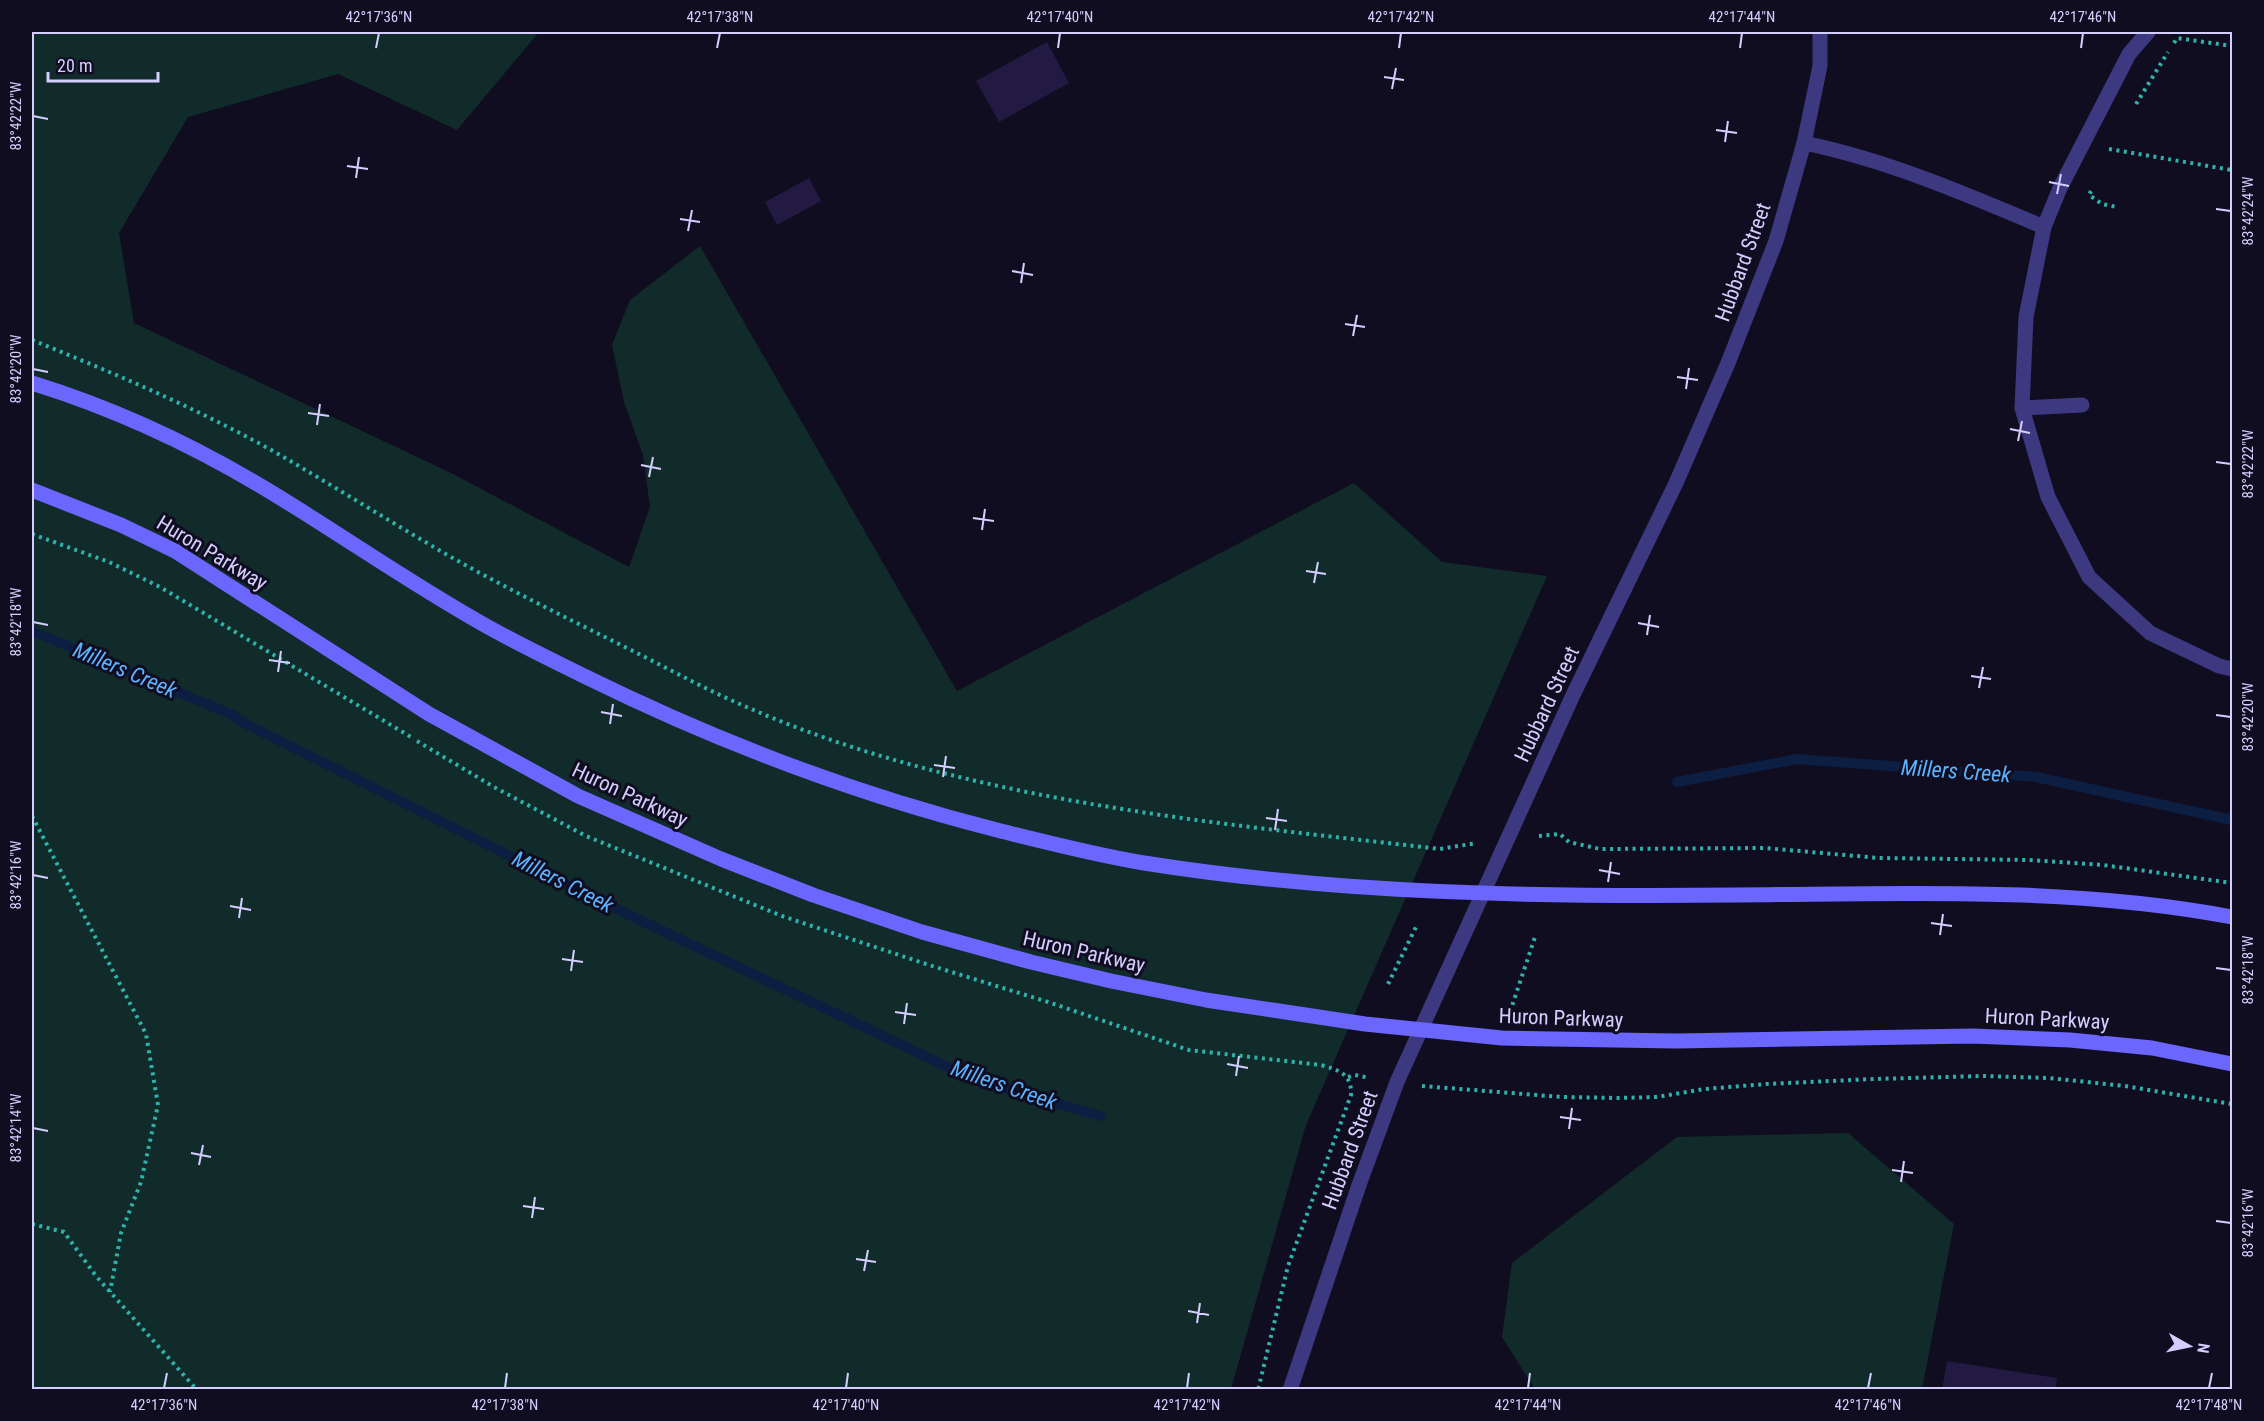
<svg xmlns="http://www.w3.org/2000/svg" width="2264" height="1421" viewBox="0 0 2264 1421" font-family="'Roboto Condensed',sans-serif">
	<rect width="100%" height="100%" fill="#110d21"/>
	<path fill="#102b2a" d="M32 32H539L457 130 338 74 188 117 119 233 134 323 451 473 629 567 650 507 643 455 624 402 612 345 630 300 700 246 957 691 1354 483 1442 562 1547 576 1306 1125 1231 1389H32Z
		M1848 1133 1954 1224 1922 1389H1535L1502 1337 1512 1263 1677 1137Z"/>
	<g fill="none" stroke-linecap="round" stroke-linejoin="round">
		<path stroke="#0c1f42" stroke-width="10" d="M32 631 233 715 238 720 604 903 973 1079 1100 1116
			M1677 782 1797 759 2036 777 2232 820"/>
	</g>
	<path fill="#221a42" d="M1047 42 1069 83 999 122 976 81Z
		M809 178 821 201 777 225 765 202Z
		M1947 1361 2057 1378 2055 1390H1942Z"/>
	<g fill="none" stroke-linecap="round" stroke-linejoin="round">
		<path stroke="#2fb2aa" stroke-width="4" stroke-dasharray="3 4.5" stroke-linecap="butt" d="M2174 43 2177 38 2232 46
			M2136 104 2168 52
			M2109 149 2232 170
			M2091 191 2089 195 2102 204 2117 207
			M32 340C116 374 201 410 280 455 335 487 389 521 444 553 505 588 569 619 633 651 669 669 705 689 742 705 958 801 1208 822 1440 849L1477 843
			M32 534 109 562 160 587 411 737
			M417 741 494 787 586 836 782 916 929 965 1048 1002 1189 1050 1321 1065C1339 1070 1352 1074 1351 1095L1288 1266 1258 1390
			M32 816 146 1034 158 1105 141 1182 121 1233 110 1292
			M1539 836 1560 834 1569 842 1600 849 1765 848 1879 858 2029 860 2103 865 2232 883
			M1388 984 1416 927
			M1510 1012 1536 934
			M1348 1077 1355 1075 1370 1078
			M1422 1086 1562 1097 1619 1098 1657 1097 1705 1089 1766 1084 1874 1079 1983 1076 2049 1078 2125 1086 2232 1104
			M32 1224 64 1232 96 1276 197 1390"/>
		<path stroke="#3c3980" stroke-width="15" d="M2022 408 2082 405"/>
		<path stroke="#3c3980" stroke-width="15" d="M2148 32 2129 54 2060 188 2044 227 2026 317 2022 408 2048 497 2089 577 2150 633 2219 666 2232 669
			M1804 143C1887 160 1966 194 2044 227"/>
		<path stroke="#3c3980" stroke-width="15" d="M1290 1390 1359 1185 1397 1082 1573 695 1676 483 1728 363 1776 241 1804 143 1820 66V32"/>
		<path stroke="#6b66fe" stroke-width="15" d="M32 383C116 409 199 448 274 494 343 536 410 583 481 623 514 642 550 659 584 676 716 741 854 794 997 830 1045 842 1095 855 1144 863 1339 894 1538 897 1735 895 1901 894 2068 886 2232 917
			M32 490 121 525 175 551 429 714 578 796 721 859 813 895 922 932 1031 962 1111 981 1206 1000 1365 1024 1502 1038 1676 1041 1973 1036 2070 1040 2152 1048 2232 1064"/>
	</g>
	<path fill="none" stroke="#d4ceff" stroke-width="2" d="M376 48 379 33M717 48 720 33M1058 48 1060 33M1399 48 1401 33M1740 48 1742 33M2081 48 2083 33M1384 77 1404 80M1392 89 1396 68M33 116 48 119M1716 130 1737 133M1725 142 1728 121M347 166 368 169M356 178 359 157M2049 182 2069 186M2057 194 2061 174M2216 209 2231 211M680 219 700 222M688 231 692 210M1012 271 1033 275M1021 283 1024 263M1345 324 1365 327M1353 336 1357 315M33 369 48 372M1677 377 1698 380M1686 389 1689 368M308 413 329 416M317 425 320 404M2010 429 2030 433M2018 441 2022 421M2216 462 2231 464M641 465 661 469M649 477 653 457M973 518 994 521M982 530 985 509M1306 571 1326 574M1314 583 1318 562M33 622 48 625M1638 623 1659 627M1647 635 1650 615M269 660 290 663M278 672 281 651M1971 676 1991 679M1979 688 1983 667M601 712 622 716M2216 715 2231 717M610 724 613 704M934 765 955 768M943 777 946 756M1266 818 1287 821M1275 830 1278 809M1599 870 1620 874M33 875 48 878M1608 882 1611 862M230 906 251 910M239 918 242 898M1931 923 1952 926M1940 935 1943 914M562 959 583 962M2216 968 2231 970M571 971 574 950M895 1012 916 1015M904 1024 907 1003M1227 1064 1248 1068M1236 1076 1239 1056M1560 1117 1581 1120M33 1128 48 1131M1569 1129 1572 1108M191 1153 211 1157M199 1165 203 1145M1892 1170 1913 1173M1901 1182 1904 1161M523 1206 544 1209M532 1218 535 1197M2216 1221 2231 1223M856 1259 876 1262M864 1271 868 1250M1188 1311 1209 1315M1197 1323 1200 1303M164 1388 167 1373M505 1388 507 1373M846 1388 848 1373M1187 1388 1189 1373M1528 1388 1530 1373M1868 1388 1871 1373M2209 1388 2212 1373"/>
	<g text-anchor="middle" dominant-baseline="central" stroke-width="6" stroke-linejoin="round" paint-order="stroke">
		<g font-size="21" fill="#d4ceff" stroke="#110d21">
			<text transform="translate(1743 262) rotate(-70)">Hubbard Street</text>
			<text transform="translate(212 553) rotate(31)">Huron Parkway</text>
			<text transform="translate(1547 704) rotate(-65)">Hubbard Street</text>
			<text transform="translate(630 795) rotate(25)">Huron Parkway</text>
			<text transform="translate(1084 952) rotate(13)">Huron Parkway</text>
			<text transform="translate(1561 1018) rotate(2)">Huron Parkway</text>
			<text transform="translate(2047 1019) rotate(3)">Huron Parkway</text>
			<text transform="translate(1350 1150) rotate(-70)">Hubbard Street</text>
		</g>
		<g font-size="22" font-style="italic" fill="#5db2fe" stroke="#110d21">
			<text transform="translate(125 670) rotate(23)">Millers Creek</text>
			<text transform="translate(1956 771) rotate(4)">Millers Creek</text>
			<text transform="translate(563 882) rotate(27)">Millers Creek</text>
			<text transform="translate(1004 1085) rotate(19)">Millers Creek</text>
		</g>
	</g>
	<rect width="2264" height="1421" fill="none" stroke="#110d21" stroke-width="66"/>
	<g transform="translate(2189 1346) rotate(99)" stroke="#110d21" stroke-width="4.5" paint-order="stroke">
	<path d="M0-4.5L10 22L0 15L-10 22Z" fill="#d4ceff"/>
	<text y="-9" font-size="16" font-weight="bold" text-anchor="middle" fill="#d4ceff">N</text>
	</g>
	<path d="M48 72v9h110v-9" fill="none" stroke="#d4ceff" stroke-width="3"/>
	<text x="57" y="72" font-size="18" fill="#d4ceff" stroke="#110d21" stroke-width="4.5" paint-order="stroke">20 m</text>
	<rect x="33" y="33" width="2198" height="1355" fill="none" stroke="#d4ceff" stroke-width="2"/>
	<g font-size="15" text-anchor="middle" fill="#d4ceff">
		<text x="379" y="22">42°17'36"N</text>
		<text x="720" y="22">42°17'38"N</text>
		<text x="1060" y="22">42°17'40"N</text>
		<text x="1401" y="22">42°17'42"N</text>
		<text x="1742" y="22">42°17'44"N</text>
		<text x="2083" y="22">42°17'46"N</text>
		<text transform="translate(16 116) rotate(-90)" y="5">83°42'22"W</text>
		<text transform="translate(2248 211) rotate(-90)" y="5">83°42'24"W</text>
		<text transform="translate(16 369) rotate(-90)" y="5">83°42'20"W</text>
		<text transform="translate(2248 464) rotate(-90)" y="5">83°42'22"W</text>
		<text transform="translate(16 622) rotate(-90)" y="5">83°42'18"W</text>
		<text transform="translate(2248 717) rotate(-90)" y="5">83°42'20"W</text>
		<text transform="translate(16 875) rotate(-90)" y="5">83°42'16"W</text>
		<text transform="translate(2248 970) rotate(-90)" y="5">83°42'18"W</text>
		<text transform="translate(16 1128) rotate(-90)" y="5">83°42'14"W</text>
		<text transform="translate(2248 1223) rotate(-90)" y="5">83°42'16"W</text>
		<text x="164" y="1410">42°17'36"N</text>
		<text x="505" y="1410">42°17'38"N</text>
		<text x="846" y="1410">42°17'40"N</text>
		<text x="1187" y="1410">42°17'42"N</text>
		<text x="1528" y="1410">42°17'44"N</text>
		<text x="1868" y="1410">42°17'46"N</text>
		<text x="2209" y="1410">42°17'48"N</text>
	</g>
</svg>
